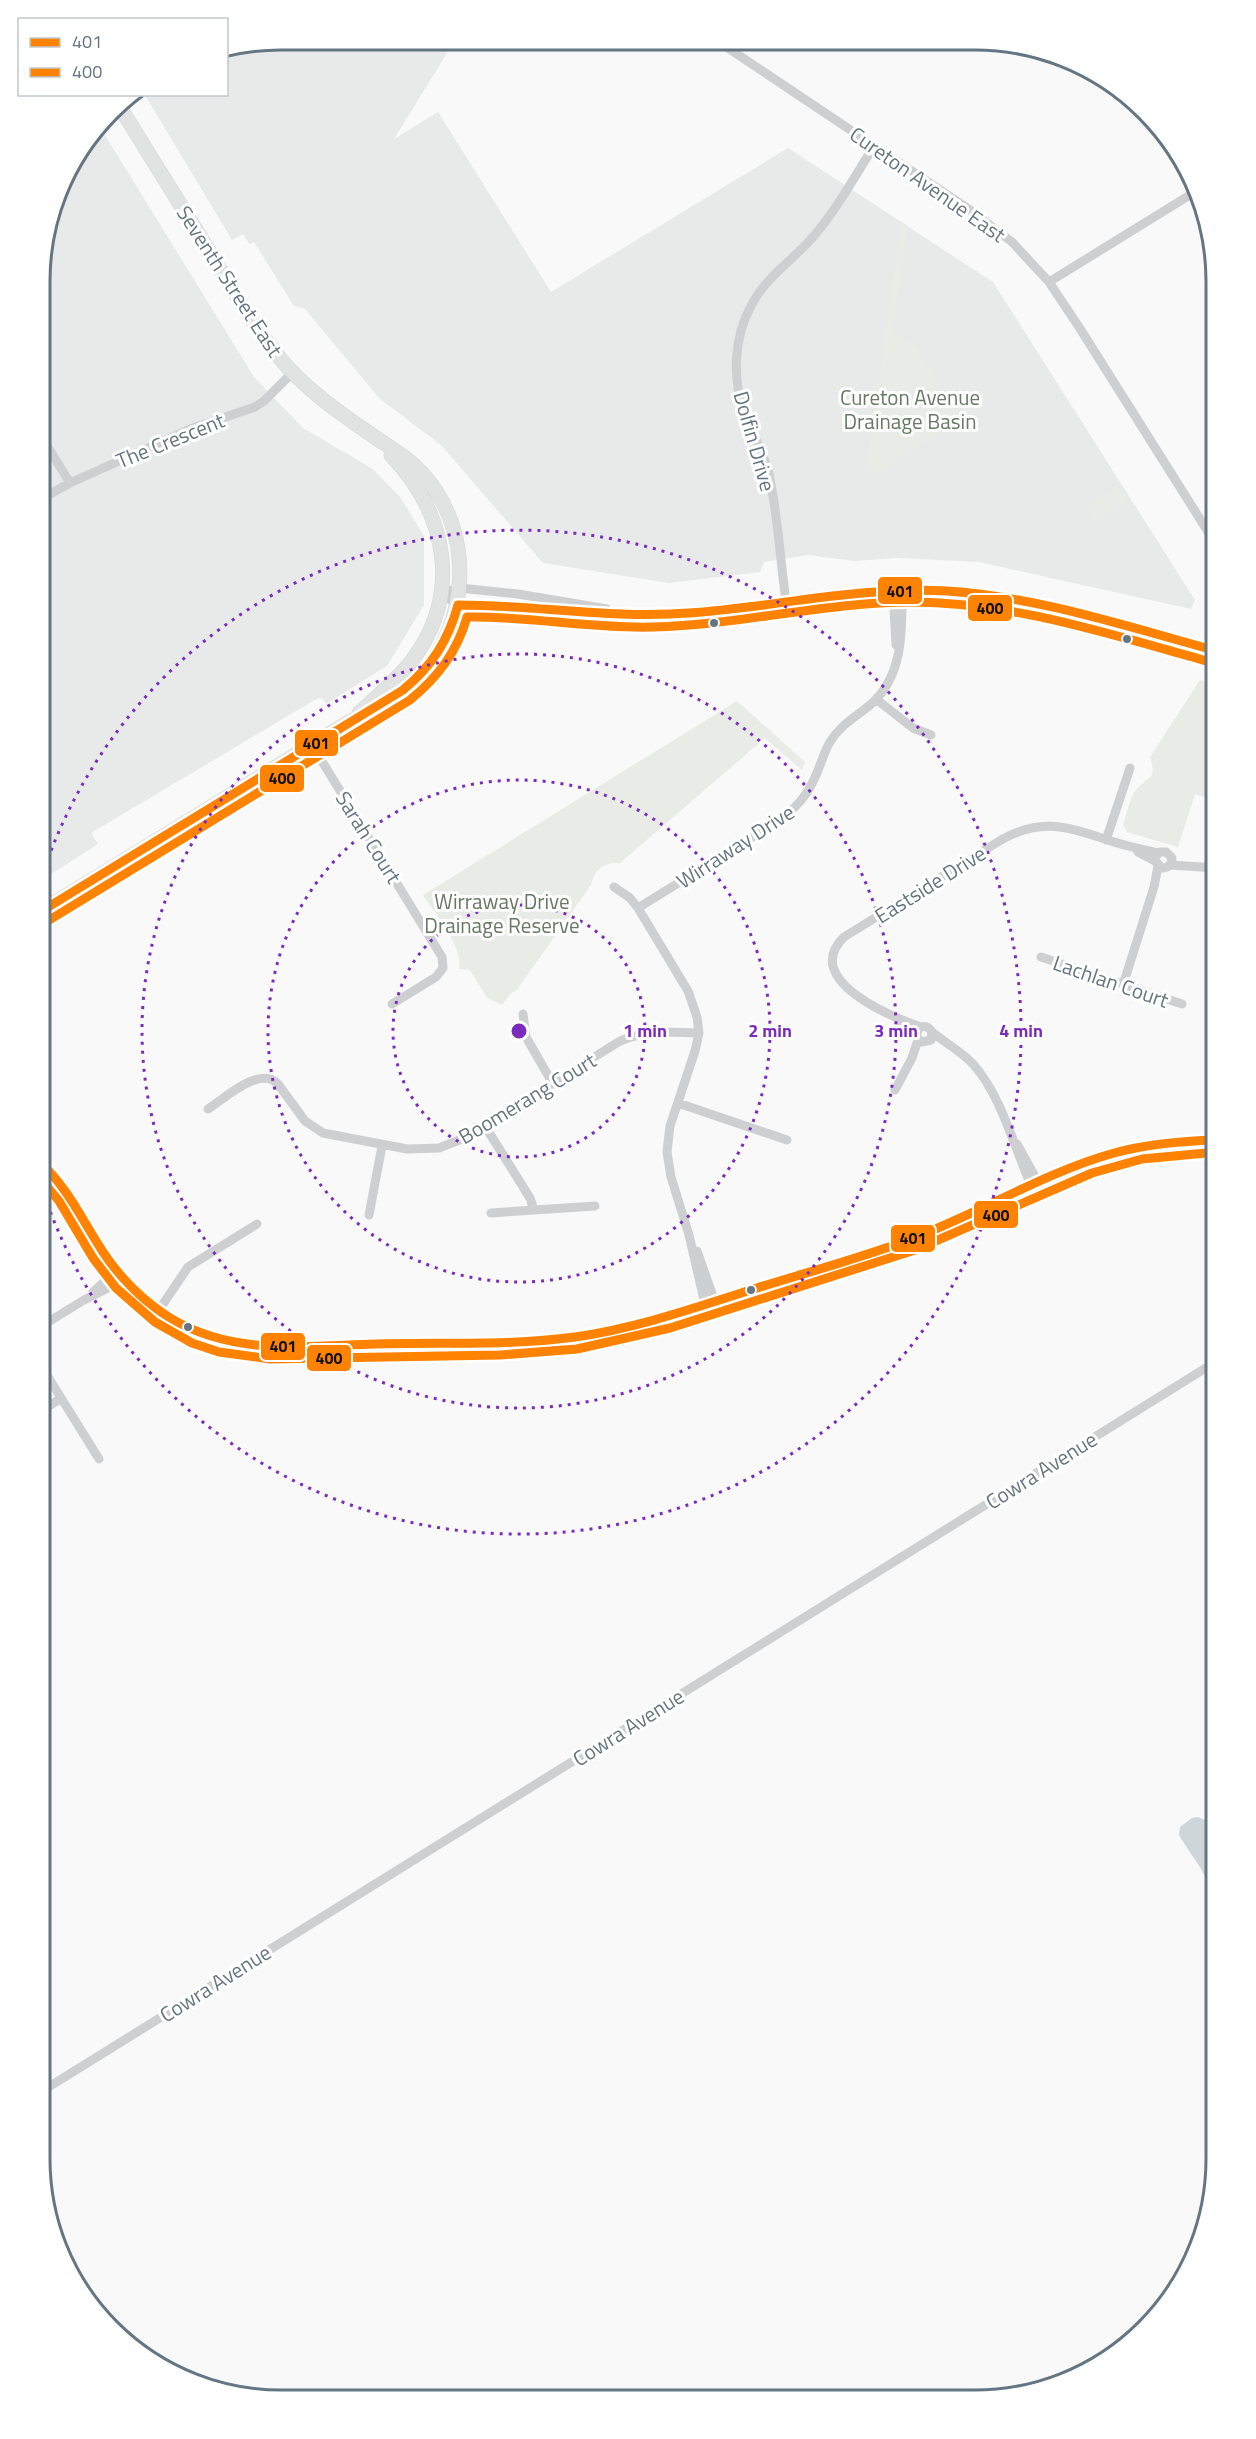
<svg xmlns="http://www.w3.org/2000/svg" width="1256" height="2439" viewBox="0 0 1256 2439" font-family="'Titillium Web',sans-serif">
	<rect width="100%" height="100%" fill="#f9f9f9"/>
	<path fill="#e8e9e9" d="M281 39 455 40 394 139 438 112 551 292 788 148 993 282 1195 600 1191 609 979 562 897 558 854 561 809 555 764 562 760 572 669 583 543 563 441 445 380 399 305 309 294 306 254 242 249 244 243 234 232 240 145 95 226 94 227 50Z
		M100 127 254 377 303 428 373 469 400 497 424 536V605L387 666 326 704 323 699 318 698 91 833 98 844 40 881 41 250 64 174Z"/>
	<path fill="#e8ebe6" d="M901 221 908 226 893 332 916 347 961 420 880 470 866 468Z
		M1117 488 1126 502 1094 522 1085 507Z
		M1200 680 1217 685V801L1195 794 1178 847 1127 832 1123 825C1127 814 1130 796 1137 789 1150 775 1157 779 1150 757Z
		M737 701 805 762 802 770 765 738 620 863C604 862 594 869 591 885L516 991 511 993 502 1005 487 998 470 970 459 969C464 947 435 914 423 895Z"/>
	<path fill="#ced6d9" d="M1198 1817 1207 1821 1217 1837V1921L1213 1917C1216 1881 1196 1864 1179 1835L1180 1827 1192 1818Z"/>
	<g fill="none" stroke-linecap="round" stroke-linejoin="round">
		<g stroke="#d5d6d7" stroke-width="15">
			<path id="secondary" d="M359 713C376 697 396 681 411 662 463 594 447 514 391 455
				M40 912 349 722C374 710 398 699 418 679 471 623 475 531 422 473 408 457 389 447 372 435 339 413 303 387 278 356 253 325 232 289 211 254 180 204 149 154 118 104"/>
		</g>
		<path stroke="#cecfd0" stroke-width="9" d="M719 42 970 210 1012 242 1049 282 1079 327 1217 546
			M1049 282 1198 190
			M41 436 70 483
			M41 499 70 483 190 429 255 407 264 401 293 372
			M893 590 896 645
			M441 593 458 605 524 606 601 613 651 615 878 591 945 590 976 593 1026 602 1217 651
			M441 593 460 588 518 594 607 609
			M786 601C780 559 778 516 769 474 764 453 753 435 745 415 732 379 733 338 752 304 767 276 793 260 813 237 837 209 855 176 874 146
			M876 699 913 728 931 735
			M312 745 442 957 443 968 436 977 392 1004
			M1106 840 1130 768
			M1138 852 1155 861 1162 868C1169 868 1172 864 1172 858L1166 852H1160L1156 856
			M1170 865 1217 868
			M614 887 630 898 638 908 688 991 697 1017 699 1033 695 1051 670 1126 667 1152 671 1177 689 1235 705 1304
			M638 908 775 823C794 810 807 797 816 775 821 764 824 752 830 742 840 725 856 717 870 705 904 676 902 630 902 590
			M1041 957 1182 1004
			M1123 985 1154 887 1158 866
			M523 1014 526 1037 553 1084
			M899 1021 922 1042 931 1040 932 1032C929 1027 925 1025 919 1028L916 1035
			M921 1027C892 1017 800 980 844 937L1001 840C1042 817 1067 827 1108 840 1125 846 1141 849 1158 853
			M932 1032C945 1043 961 1051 973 1064 1001 1095 1014 1147 1031 1185
			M895 1090 912 1058 918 1040
			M678 1103 787 1140
			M208 1109C225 1098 260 1065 278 1084L305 1121 323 1133 407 1149 439 1148 467 1137 620 1041C646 1030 671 1032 699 1033
			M485 1126 530 1198 534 1210
			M1017 1144 1038 1182
			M40 1162C75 1192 80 1216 103 1252 120 1277 146 1303 172 1319 237 1359 302 1345 374 1344 442 1342 508 1346 575 1337 637 1328 697 1307 757 1288 808 1272 860 1257 911 1239 980 1214 1043 1173 1114 1153 1148 1144 1182 1141 1217 1140
			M491 1213 595 1206
			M369 1215 382 1146
			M697 1251 715 1302
			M93 1292 117 1270
			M159 1310 188 1267 257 1224
			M40 1327 84 1300 126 1279
			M40 1364 99 1459
			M40 1412 61 1398
			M39 2093 1217 1361"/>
		<use href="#secondary" stroke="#e1e2e2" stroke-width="14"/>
		<g stroke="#fff" stroke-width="14">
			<path id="bus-1" d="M40 912 403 690C432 666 448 641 458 605 535 605 612 619 689 613 775 607 860 586 947 591 1039 597 1128 627 1217 651
				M40 1162C68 1188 82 1220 103 1252 120 1278 145 1303 172 1319 235 1356 305 1346 375 1344 441 1342 509 1346 575 1337 638 1328 697 1307 757 1288 808 1272 861 1258 911 1239 980 1213 1043 1173 1114 1153 1147 1144 1182 1141 1217 1140"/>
		</g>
		<g stroke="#fff" stroke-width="14">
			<path id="bus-2" d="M46 922 410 700C438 677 457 652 467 617 529 616 591 629 653 627 740 625 825 602 911 602 1015 602 1115 636 1214 663
				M40 1178 59 1201 93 1258 116 1288 155 1322 192 1343 219 1352 270 1359 500 1355 577 1349 670 1328 915 1250 1092 1173 1142 1159 1217 1152"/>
		</g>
		<use href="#bus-1" stroke="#ff8200" stroke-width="9"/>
		<use href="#bus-2" stroke="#ff8200" stroke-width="9"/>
	</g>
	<g fill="none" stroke="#7b2cbf" stroke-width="3" stroke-dasharray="3 6">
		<circle cx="519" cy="1031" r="126"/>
		<circle cx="519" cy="1031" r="251"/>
		<circle cx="519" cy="1031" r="377"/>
		<path d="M42 876A502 502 0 1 1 40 1182"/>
	</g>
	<g fill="#657683" stroke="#fff" stroke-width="2">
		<circle cx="714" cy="623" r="5"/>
		<circle cx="1127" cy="639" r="5"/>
		<circle cx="751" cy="1290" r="5"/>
		<circle cx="188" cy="1327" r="5"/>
	</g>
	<g text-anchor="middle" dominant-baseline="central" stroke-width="6" stroke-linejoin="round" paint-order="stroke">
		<g font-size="21" fill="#657683" stroke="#fff">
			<text transform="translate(928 184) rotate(35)">Cureton Avenue East</text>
			<text transform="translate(230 281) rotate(57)">Seventh Street East</text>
			<text transform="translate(170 440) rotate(-22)">The Crescent</text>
			<text transform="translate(755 441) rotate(74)">Dolfin Drive</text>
			<text transform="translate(369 837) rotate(58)">Sarah Court</text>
			<text transform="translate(735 846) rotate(-33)">Wirraway Drive</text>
			<text transform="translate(930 884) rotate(-32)">Eastside Drive</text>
			<text transform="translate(1111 981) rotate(19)">Lachlan Court</text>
			<text transform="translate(527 1098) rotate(-31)">Boomerang Court</text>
			<text transform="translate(1041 1470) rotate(-32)">Cowra Avenue</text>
			<text transform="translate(628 1727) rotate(-32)">Cowra Avenue</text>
			<text transform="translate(215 1983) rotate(-32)">Cowra Avenue</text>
		</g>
		<g font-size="21" fill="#687a64" stroke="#fff">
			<text x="910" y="397">Cureton Avenue<tspan x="910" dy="24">Drainage Basin</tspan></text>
			<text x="502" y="901">Wirraway Drive<tspan x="502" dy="24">Drainage Reserve</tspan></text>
		</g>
	</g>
	<path d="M0 0H1256V2439H0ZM281 50H975A231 231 0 0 1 1206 281V2159A231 231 0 0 1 975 2390H281A231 231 0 0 1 50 2159V281A231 231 0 0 1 281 50Z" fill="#fff" fill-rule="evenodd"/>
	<path fill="none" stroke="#657683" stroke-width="3" d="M281 50H975A231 231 0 0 1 1206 281V2159A231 231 0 0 1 975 2390H281A231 231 0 0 1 50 2159V281A231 231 0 0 1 281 50Z"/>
	<circle cx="519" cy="1031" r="9" fill="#7b2cbf" stroke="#fff" stroke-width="3"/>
	<g font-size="18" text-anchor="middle" font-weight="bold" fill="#7b2cbf" stroke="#fff" stroke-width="6" stroke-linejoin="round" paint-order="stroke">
		<text x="645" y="1037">1 min</text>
		<text x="770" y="1037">2 min</text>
		<text x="896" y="1037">3 min</text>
		<text x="1021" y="1037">4 min</text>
	</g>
	<g stroke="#fff" stroke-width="2">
		<rect x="877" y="576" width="46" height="29" rx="6" fill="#ff8200"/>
		<rect x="967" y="594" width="46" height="28" rx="6" fill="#ff8200"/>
		<rect x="294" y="729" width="45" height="28" rx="6" fill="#ff8200"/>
		<rect x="259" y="764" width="46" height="29" rx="6" fill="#ff8200"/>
		<rect x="973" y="1200" width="46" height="29" rx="6" fill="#ff8200"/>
		<rect x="890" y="1224" width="46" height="29" rx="6" fill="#ff8200"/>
		<rect x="260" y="1332" width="46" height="29" rx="6" fill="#ff8200"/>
		<rect x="306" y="1344" width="46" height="28" rx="6" fill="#ff8200"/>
	</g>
	<g font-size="16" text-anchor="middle" font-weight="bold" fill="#111">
		<text x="900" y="597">401</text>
		<text x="990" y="614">400</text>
		<text x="316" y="749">401</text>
		<text x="282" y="784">400</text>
		<text x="996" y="1221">400</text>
		<text x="913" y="1244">401</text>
		<text x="283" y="1352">401</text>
		<text x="329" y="1364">400</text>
	</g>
	<rect x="18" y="18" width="210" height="78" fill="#ffffff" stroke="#c1c8cd" stroke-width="1.5"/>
	<rect x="30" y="38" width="30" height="9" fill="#ff8200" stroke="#c1c8cd" stroke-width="1.5"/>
	<text x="72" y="48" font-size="18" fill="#657683">401</text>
	<rect x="30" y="68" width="30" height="9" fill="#ff8200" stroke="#c1c8cd" stroke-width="1.5"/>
	<text x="72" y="78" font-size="18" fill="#657683">400</text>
</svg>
